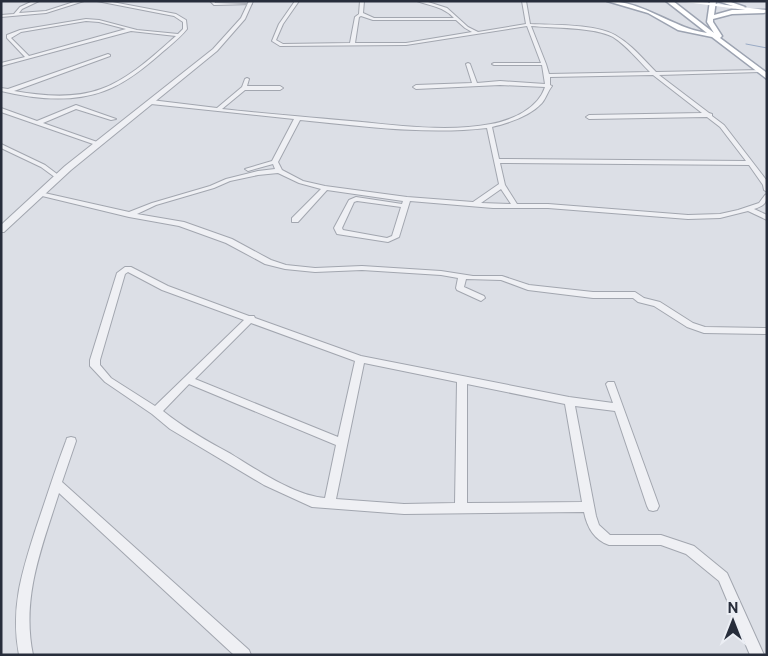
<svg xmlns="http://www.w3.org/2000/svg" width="768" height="656" viewBox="0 0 768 656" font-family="'Public Sans',sans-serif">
	<rect width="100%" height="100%" fill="#dcdfe6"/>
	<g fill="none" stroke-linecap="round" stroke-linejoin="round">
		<path stroke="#99aac5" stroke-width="1" d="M746 44 767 48"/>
		<g stroke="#a2a6af" stroke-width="2">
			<path id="minor" d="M33 1H39L22 9 19 13 46 11 77 1H84L46 13 1 17V15L14 14 20 7Z
				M97 1H107L176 14 186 20 187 29C179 39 168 47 159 55 143 69 124 84 104 91 72 103 34 99 1 91V88L8 89 108 54 110 55V56L14 91C42 96 74 99 101 89 129 79 153 56 176 36L131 31 1 66V63L25 57 7 38V35L20 30 86 19 99 20 137 30 178 34 183 29V22L174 16ZM86 21 99 22 126 29 29 56 11 38 21 32Z
				M210 1H214L215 3 252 4 214 5Z
				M295 1H299L283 24 276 40 283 44 350 43 355 17 359 14 360 1H364L363 13 374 18H454C444 7 431 6 417 1L428 2 447 8 468 27 478 32 526 24 522 1H526L530 24C553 25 596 24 615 35 631 44 643 59 656 72L762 70V71L760 72 659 75 709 113 712 114V116L724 125 767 181V192L764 190 763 185 749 165 500 163 505 185 517 204H548L688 215 720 214 738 210 759 203 765 195 767 194C767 204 763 206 754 209L767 215V220L748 211 720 218 688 219 548 208H493L410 201 399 237 388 242 337 234 334 228 349 200 356 197 402 204 403 201 327 190 298 222H292V218L321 189 299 183 278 173 258 175 230 181 214 188 156 205 137 214 184 222 232 239 271 260 286 265 315 268 362 266 441 271 473 276H502L529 285 593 292H635L644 298 660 302 693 323 705 327 767 328V334L704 333 687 327 654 306 638 302 633 298H593L528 290 501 280 466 279 464 287 484 296 485 298 481 301 457 290 456 288 458 278 441 275 362 270 315 272 285 269 265 264 226 243 179 226 129 217 38 195 37 194 40 192 129 212 152 203 210 186 226 179 258 171 275 169 273 164 248 171 245 169 272 161 294 119 151 104 148 102 151 100 217 108 242 87 245 79 247 78 249 79 247 86H280L283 88 280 90H245L222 109C269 114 316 118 362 122 404 126 449 132 491 124 512 120 538 109 545 87L500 85 416 89 413 87 416 85 472 83 466 64 468 63 470 64 477 83 500 81 545 84 542 65H494L492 64 494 63H541L527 26 406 45 280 46 272 41 279 24ZM361 16 373 20H456L465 28 472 32 406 43H355L359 17ZM531 26C552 28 595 27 613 37 627 46 638 60 650 72L549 74 546 64ZM653 75 702 113 589 115 586 117 589 119 707 117 720 127 746 161 499 159 492 127C509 123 530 116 542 103 546 98 548 91 552 86L550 85V77ZM300 120C362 126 425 135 487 128L499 184 473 202 407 197 325 186 303 181 282 170 278 162ZM501 189 511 204 481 203ZM357 201 401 207 392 236 387 238 343 230 342 228 354 202Z
				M76 105 116 119 111 120 76 109 43 123 100 143V145H96L1 112V108L37 121Z
				M1 144 45 165 61 177 58 179 56 178 41 167 1 148Z
				M125 267H131L168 286 249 316H254L255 318 361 356 569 397 613 403 606 384 608 382H614L659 506 657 510 653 511 649 510 647 506 615 411 575 406 596 516 599 525 610 535H661L694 546 727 573 764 655H750L719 581 686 554 661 545H609C594 540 587 527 584 512L404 514 312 507 264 485 170 429 152 414 105 382 90 366V360L117 273ZM128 272 162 290 244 320 155 406 111 378 100 365V360L125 274ZM251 323 355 361 338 437 195 379ZM364 363 457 382 455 503 404 504 336 499ZM189 384 336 445 325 498C295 496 257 470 231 454 207 441 184 428 163 411ZM467 384 565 404 582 502 467 503Z
				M71 437 75 438 76 441 62 482 249 650 251 655H234L59 493C42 547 21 597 33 655H19C10 608 22 572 36 528 46 499 55 470 66 441L67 438Z"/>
		</g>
		<g stroke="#a2a6af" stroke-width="2">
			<path id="tertiary" d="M249 1H253L245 19 217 51 71 170 4 232H1V225L65 166 213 49 241 18Z"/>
		</g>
		<g stroke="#9ca3b1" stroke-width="3">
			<path id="primary" d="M607 1C644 1 672 28 707 33L666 1H673L714 33 707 22 710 1H716L714 15 732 10H766L764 13 732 14 713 19V22L722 36 720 38 767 73V79L712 37 678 30 648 13Z
				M718 1H728L745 7 742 9Z"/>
		</g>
		<use href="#minor" fill="#eff0f4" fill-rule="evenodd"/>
		<use href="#tertiary" fill="#eff0f4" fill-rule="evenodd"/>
		<path fill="#fff" fill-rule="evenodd" d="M678 1H694L767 10V13Z"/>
		<use href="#primary" fill="#fff" fill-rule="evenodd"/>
	</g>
	<rect width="768" height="656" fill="none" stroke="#272d3b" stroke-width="5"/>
	<g transform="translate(733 621)" stroke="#ebeef4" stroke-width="4" paint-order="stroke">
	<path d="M0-4L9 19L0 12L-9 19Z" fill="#272d3b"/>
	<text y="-8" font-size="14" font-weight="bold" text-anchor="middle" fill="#272d3b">N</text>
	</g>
</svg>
